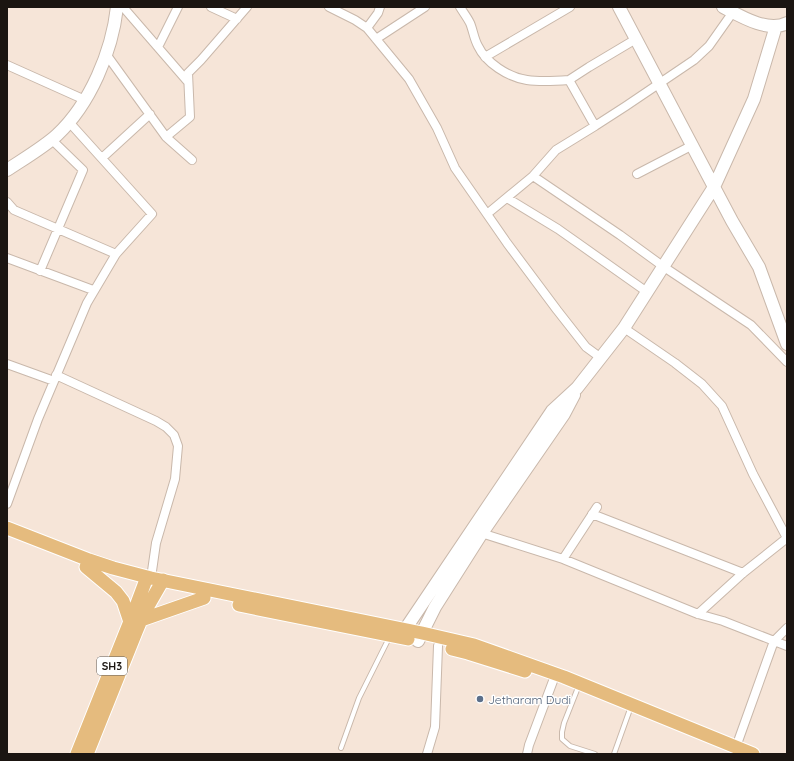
<svg xmlns="http://www.w3.org/2000/svg" width="794" height="761" viewBox="0 0 794 761" font-family="Quicksand,sans-serif">
	<rect width="100%" height="100%" fill="#f6e5d8"/>
	<g fill="none" stroke-linecap="round" stroke-linejoin="round">
		<g stroke="#c9b8ab" stroke-width="6">
			<path id="lane" d="M577 690 564 723 562 732V739L570 746 595 754
				M341 748 359 698 389 638
				M614 754 629 712"/>
		</g>
		<g stroke="#c9b8ab" stroke-width="10">
			<path id="street" d="M123 7 188 82
				M211 7 237 19
				M329 7 355 20 367 28 409 79 437 128 455 168 507 243 557 310 586 347 601 358
				M460 7C463 12 467 17 470 23 473 30 474 39 478 46 486 63 508 77 527 80 541 82 555 81 569 80
				M367 28 378 13 380 7
				M376 39 425 7
				M158 47 178 7
				M106 54 166 137 190 117 188 73 201 60 247 7
				M485 57 570 7
				M7 65 85 100
				M595 126 626 106 694 60 709 46 733 12
				M166 137 192 160
				M102 158 150 114
				M637 174 691 146
				M533 176 620 235 664 267 751 325 787 362
				M507 198 558 229 647 292
				M7 202 14 210 116 254 152 214 69 122
				M487 214 533 176 556 150 595 126 569 80 589 67 636 39
				M7 258 93 290
				M40 271 83 170 51 139
				M624 328 675 363 702 384 722 406 753 474 787 538
				M7 364 54 381
				M56 375 156 421 166 427 174 435 178 446 175 479 156 543 151 578
				M7 504 38 419 87 303 116 254
				M592 514 743 573
				M478 532 563 559 698 614 723 621 787 646
				M563 559 597 507
				M698 614 743 573 787 538
				M736 747 774 641 787 628
				M427 754 435 727 438 646
				M527 754 529 745 553 681"/>
		</g>
		<g stroke="#c9b8ab" stroke-width="14">
			<path id="secondary" d="M723 7C740 16 768 33 787 23
				M776 26 754 99 714 187 732 221 759 267 787 344
				M7 170C22 160 44 147 57 135 90 104 112 52 117 7
				M400 637 552 411 577 388 624 328 714 187 619 7
				M418 641 435 607 482 533 564 414 574 395"/>
		</g>
		<g stroke="#fff" stroke-width="15">
			<path id="primary" d="M7 528 89 560 113 568 151 578 422 633 474 645 564 677 753 754
				M86 567 116 592 123 601 130 622
				M239 605 408 639
				M141 620 204 598
				M452 649 468 653 525 671
				M77 754 135 609 147 577
				M87 754 136 632 144 613 163 580"/>
		</g>
		<use href="#lane" stroke="#fff" stroke-width="4"/>
		<use href="#street" stroke="#fff" stroke-width="8"/>
		<use href="#secondary" stroke="#fff" stroke-width="12"/>
		<use href="#primary" stroke="#e5bb7e" stroke-width="13"/>
	</g>
	<circle fill="#5c6f8a" stroke="#fff" stroke-width="1.5" cx="480" cy="699" r="4"/>
	<g text-anchor="middle" dominant-baseline="central" stroke-width="3" stroke-linejoin="round" paint-order="stroke">
		<rect fill="#fff" stroke="#5f5b58" stroke-width="1" x="97" y="657" width="30" height="18" rx="3"/>
		<g font-size="11" font-weight="bold" fill="#1b1511">
			<text x="112" y="666">SH3</text>
		</g>
		<g font-size="12" fill="#4e5e75" stroke="#fff" text-anchor="start">
			<text x="488" y="699">Jetharam Dudi</text>
		</g>
	</g>
	<rect width="794" height="761" fill="none" stroke="#1b1511" stroke-width="16"/>
</svg>
